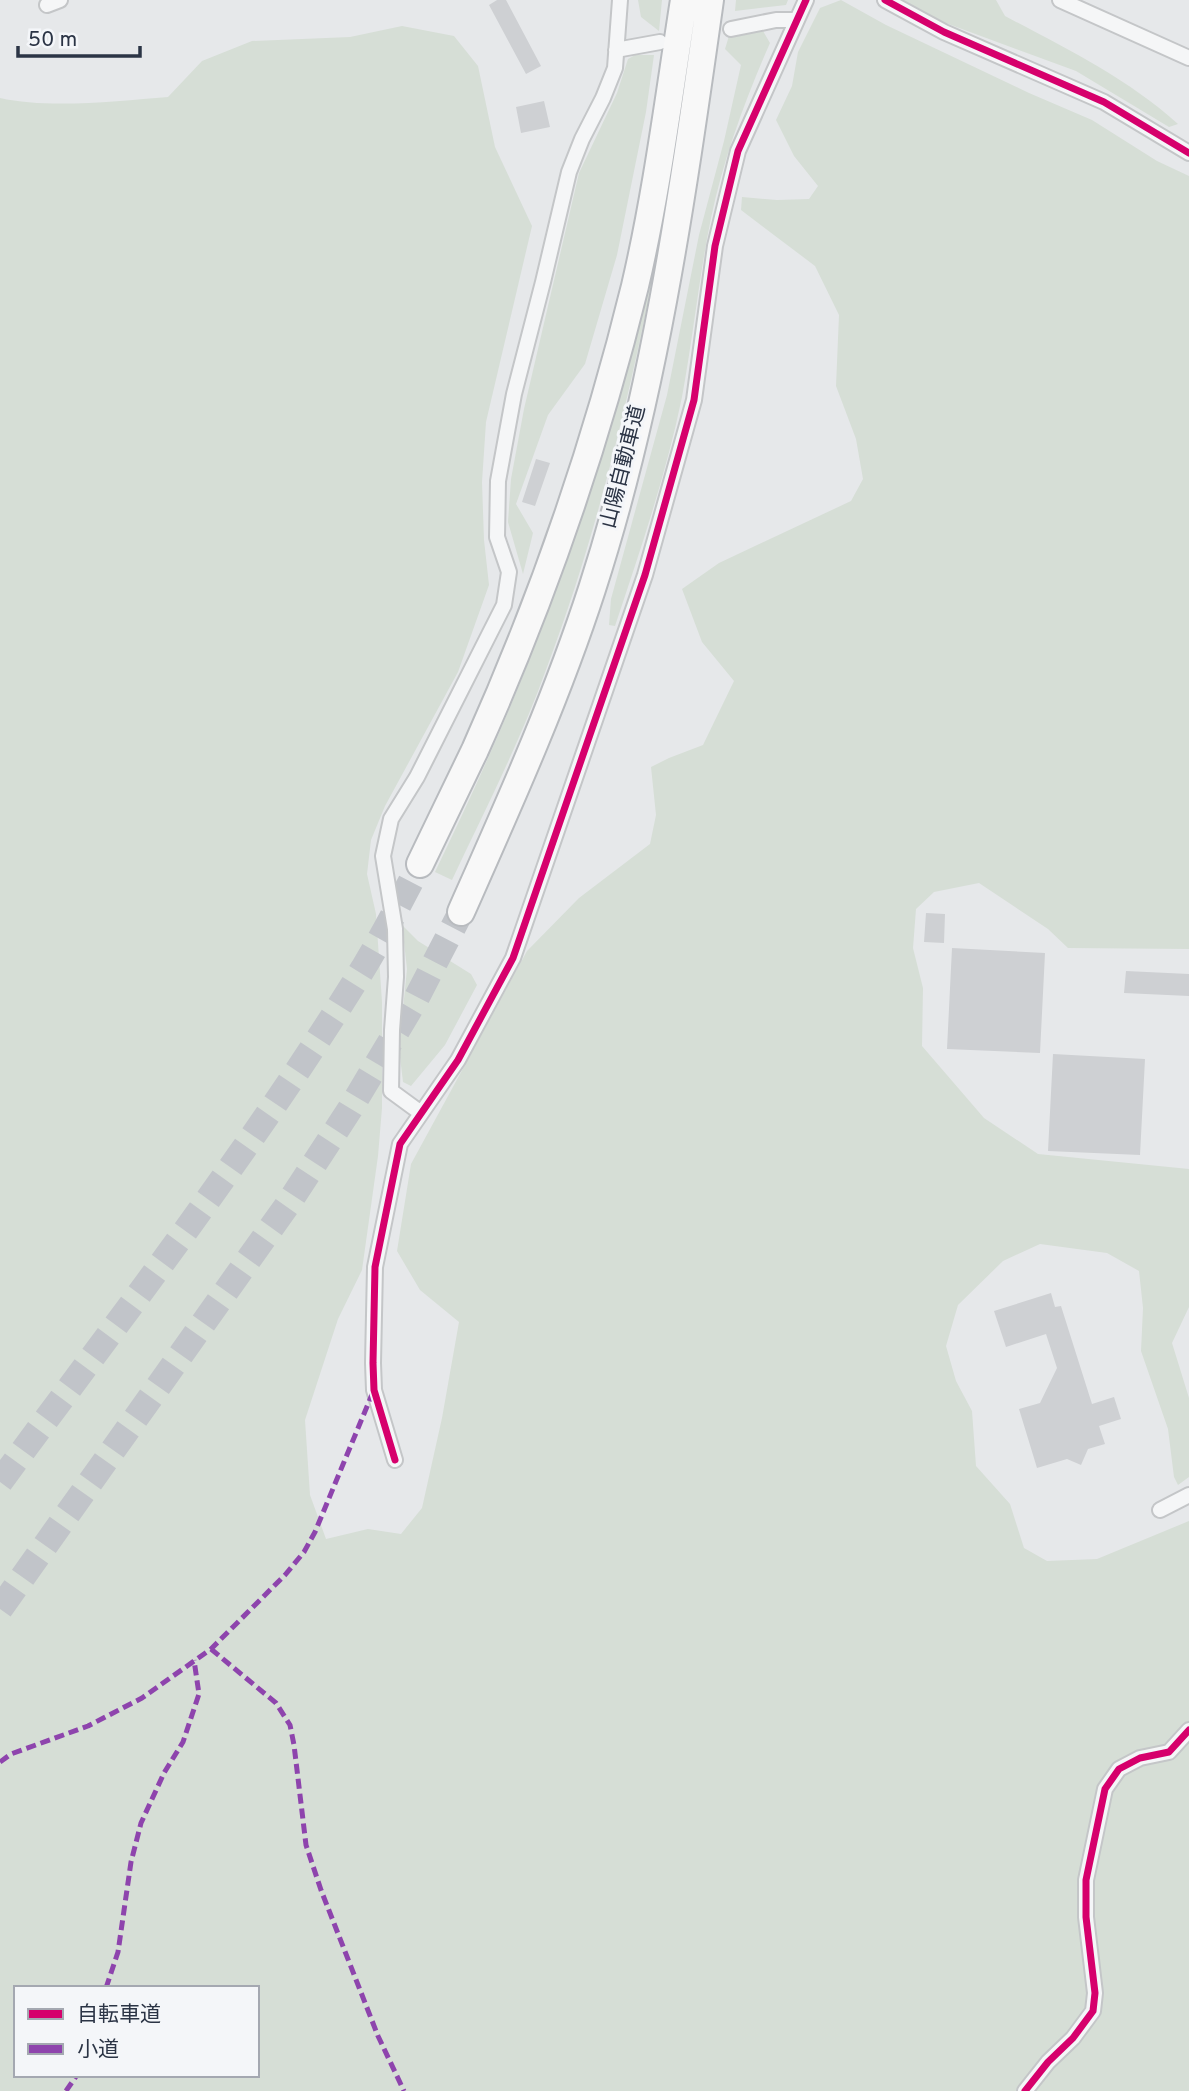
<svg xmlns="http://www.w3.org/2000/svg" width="1189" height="2091" viewBox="0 0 1189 2091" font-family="Overpass,'Noto Sans JP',sans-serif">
	<rect width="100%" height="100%" fill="#e6e8ea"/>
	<path fill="#d6ded6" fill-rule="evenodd" d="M638 0H662L659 31 641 17Z
		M736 0H788L786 5 735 11Z
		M841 0 886 25 1029 93 1092 120 1157 161 1189 176V949L1068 948 1048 929 979 883 934 892 916 909 913 948 923 988 922 1046 984 1118 1038 1154 1189 1169V1307L1172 1343 1189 1398V1477L1178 1485 1174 1477 1168 1429 1141 1351 1143 1308 1139 1271 1107 1253 1040 1244 1003 1261 958 1305 946 1346 956 1381 972 1411 976 1466 1010 1504 1024 1548 1047 1561 1097 1559 1189 1521V2091H0V98C48 109 118 101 168 97L202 61 252 41 350 37 402 26 454 36 478 66 495 147 532 226 486 422 482 482 484 540 489 585 458 672 385 806 371 840 367 874 376 914 382 1002V1108L378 1156 362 1270 338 1319 305 1420 310 1495 326 1539 368 1529 401 1534 422 1508 442 1418 459 1322 420 1290 397 1251 411 1164 527 951 579 898 650 844 656 815 651 767 669 758 703 745 734 681 702 642 682 589 719 563 851 501 863 479 856 439 836 386 839 315 815 266 741 210 742 197 777 200 809 199 818 186 794 156 776 120 792 86 798 52 820 8ZM16 1988H257V2075H16Z
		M903 0H996L1005 16C1065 48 1127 78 1178 124L1169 127 1076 71 943 22Z
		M763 31 770 43C745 100 724 157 711 218 699 277 693 338 682 397 666 475 640 551 615 626L609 625 611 599 667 395 699 235 724 141 741 65 725 49 729 36Z
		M635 55H654L646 112 617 255 585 364 548 415 516 504 533 533 523 574 508 522 511 479 524 409 579 173 617 93 628 59Z
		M656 242H660C632 386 599 529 547 667 521 740 485 810 452 880L435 872C495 748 546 629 587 498 613 414 633 327 656 242Z
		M402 925 418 941 471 974 477 985 445 1045 411 1086 403 1082 399 1049 407 969Z"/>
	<path fill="#ced0d3" d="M497 0H506L541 66 526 74 489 5Z
		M544 101 550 127 521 133 516 107Z
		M536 459 550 463 535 506 522 502Z
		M926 913 945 914 944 943 924 942Z
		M952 948 1045 953 1040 1053 947 1049Z
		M1126 971 1189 974V996L1124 993Z
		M1053 1054 1145 1059 1140 1155 1048 1151Z
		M1051 1293 1055 1307 1061 1306 1092 1404 1114 1397 1121 1419 1099 1426 1105 1444 1088 1449 1081 1465 1067 1459 1037 1468 1019 1409 1040 1403 1057 1368 1046 1334 1006 1347 994 1311Z"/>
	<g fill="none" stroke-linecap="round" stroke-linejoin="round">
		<path stroke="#c1c4c9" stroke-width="26" stroke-dasharray="26 13" stroke-linecap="butt" d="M0 1482C124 1313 254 1146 364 967 384 934 402 898 420 864
			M0 1609 288 1204 350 1109 416 999 461 912"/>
		<g stroke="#c4c6c8" stroke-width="18">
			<path id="minor" d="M885 0 944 32 1104 102 1189 153
				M1060 0 1189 58
				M47 5 60 0
				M731 29 776 20H796
				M616 50 660 42
				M421 1113 391 1091 392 1030 396 977 395 929 383 856 391 819 417 777 504 605 509 572 497 537 498 481 514 394 543 282 569 172 582 139 603 98 615 68 620 0
				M395 1460 374 1390 373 1363 375 1267 400 1144 458 1060 513 958 645 575 694 400 715 246 738 151 806 0
				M1160 1510 1189 1495
				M1025 2091 1048 2062 1073 2038 1093 2011 1095 1993 1086 1917V1880L1105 1789 1119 1769 1140 1758 1169 1752 1189 1730"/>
		</g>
		<g stroke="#b8bbbf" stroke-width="30">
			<path id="motorway" d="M420 864C438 826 457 788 475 750 542 601 596 445 635 286 657 192 669 95 684 0
				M461 912C508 806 556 700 592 589 654 398 682 198 710 0"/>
		</g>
		<use href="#minor" stroke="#f5f6f7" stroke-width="14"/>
		<use href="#motorway" stroke="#f8f8f8" stroke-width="26"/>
		<path stroke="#8e44ad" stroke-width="5" stroke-dasharray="10 5" stroke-linecap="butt" d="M211 1649 276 1703 290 1725 294 1745 306 1845 321 1890 378 2036 404 2091
			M0 1762 11 1754 88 1726 142 1698 211 1649 285 1575 304 1552 315 1532 373 1392
			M106 1988 118 1952 131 1862 141 1823 164 1773 183 1742 199 1694 194 1660
			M66 2091 77 2075"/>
		<g stroke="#f4f6f9" stroke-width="11">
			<path id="cycleway" d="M885 0 944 32 1104 102 1189 153
				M395 1460 374 1390 373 1363 375 1267 400 1144 458 1060 513 958 645 575 694 400 715 246 738 151 806 0
				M1025 2091 1048 2062 1073 2038 1093 2011 1095 1993 1086 1917V1880L1105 1789 1119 1769 1140 1758 1169 1752 1189 1730"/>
		</g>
		<use href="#cycleway" stroke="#d6006c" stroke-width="7"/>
	</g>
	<g text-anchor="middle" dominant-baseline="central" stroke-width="6" stroke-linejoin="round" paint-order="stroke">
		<g font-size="21" fill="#2b3445" stroke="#f4f6f9">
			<text transform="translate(624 467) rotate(-76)">山陽自動車道</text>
		</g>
	</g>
	<rect x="14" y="1986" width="245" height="91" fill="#f4f6f9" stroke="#a4a8b1" stroke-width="2"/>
	<rect x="28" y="2009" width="35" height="10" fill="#d6006c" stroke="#a4a8b1" stroke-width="2"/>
	<text x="77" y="2021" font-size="21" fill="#2b3445">自転車道</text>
	<rect x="28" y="2044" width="35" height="10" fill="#8e44ad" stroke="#a4a8b1" stroke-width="2"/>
	<text x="77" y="2056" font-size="21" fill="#2b3445">小道</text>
	<path d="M18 46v10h122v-10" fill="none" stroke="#2b3445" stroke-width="3.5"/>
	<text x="28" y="46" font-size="21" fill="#2b3445" stroke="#f4f6f9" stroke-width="5" paint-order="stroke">50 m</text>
</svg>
